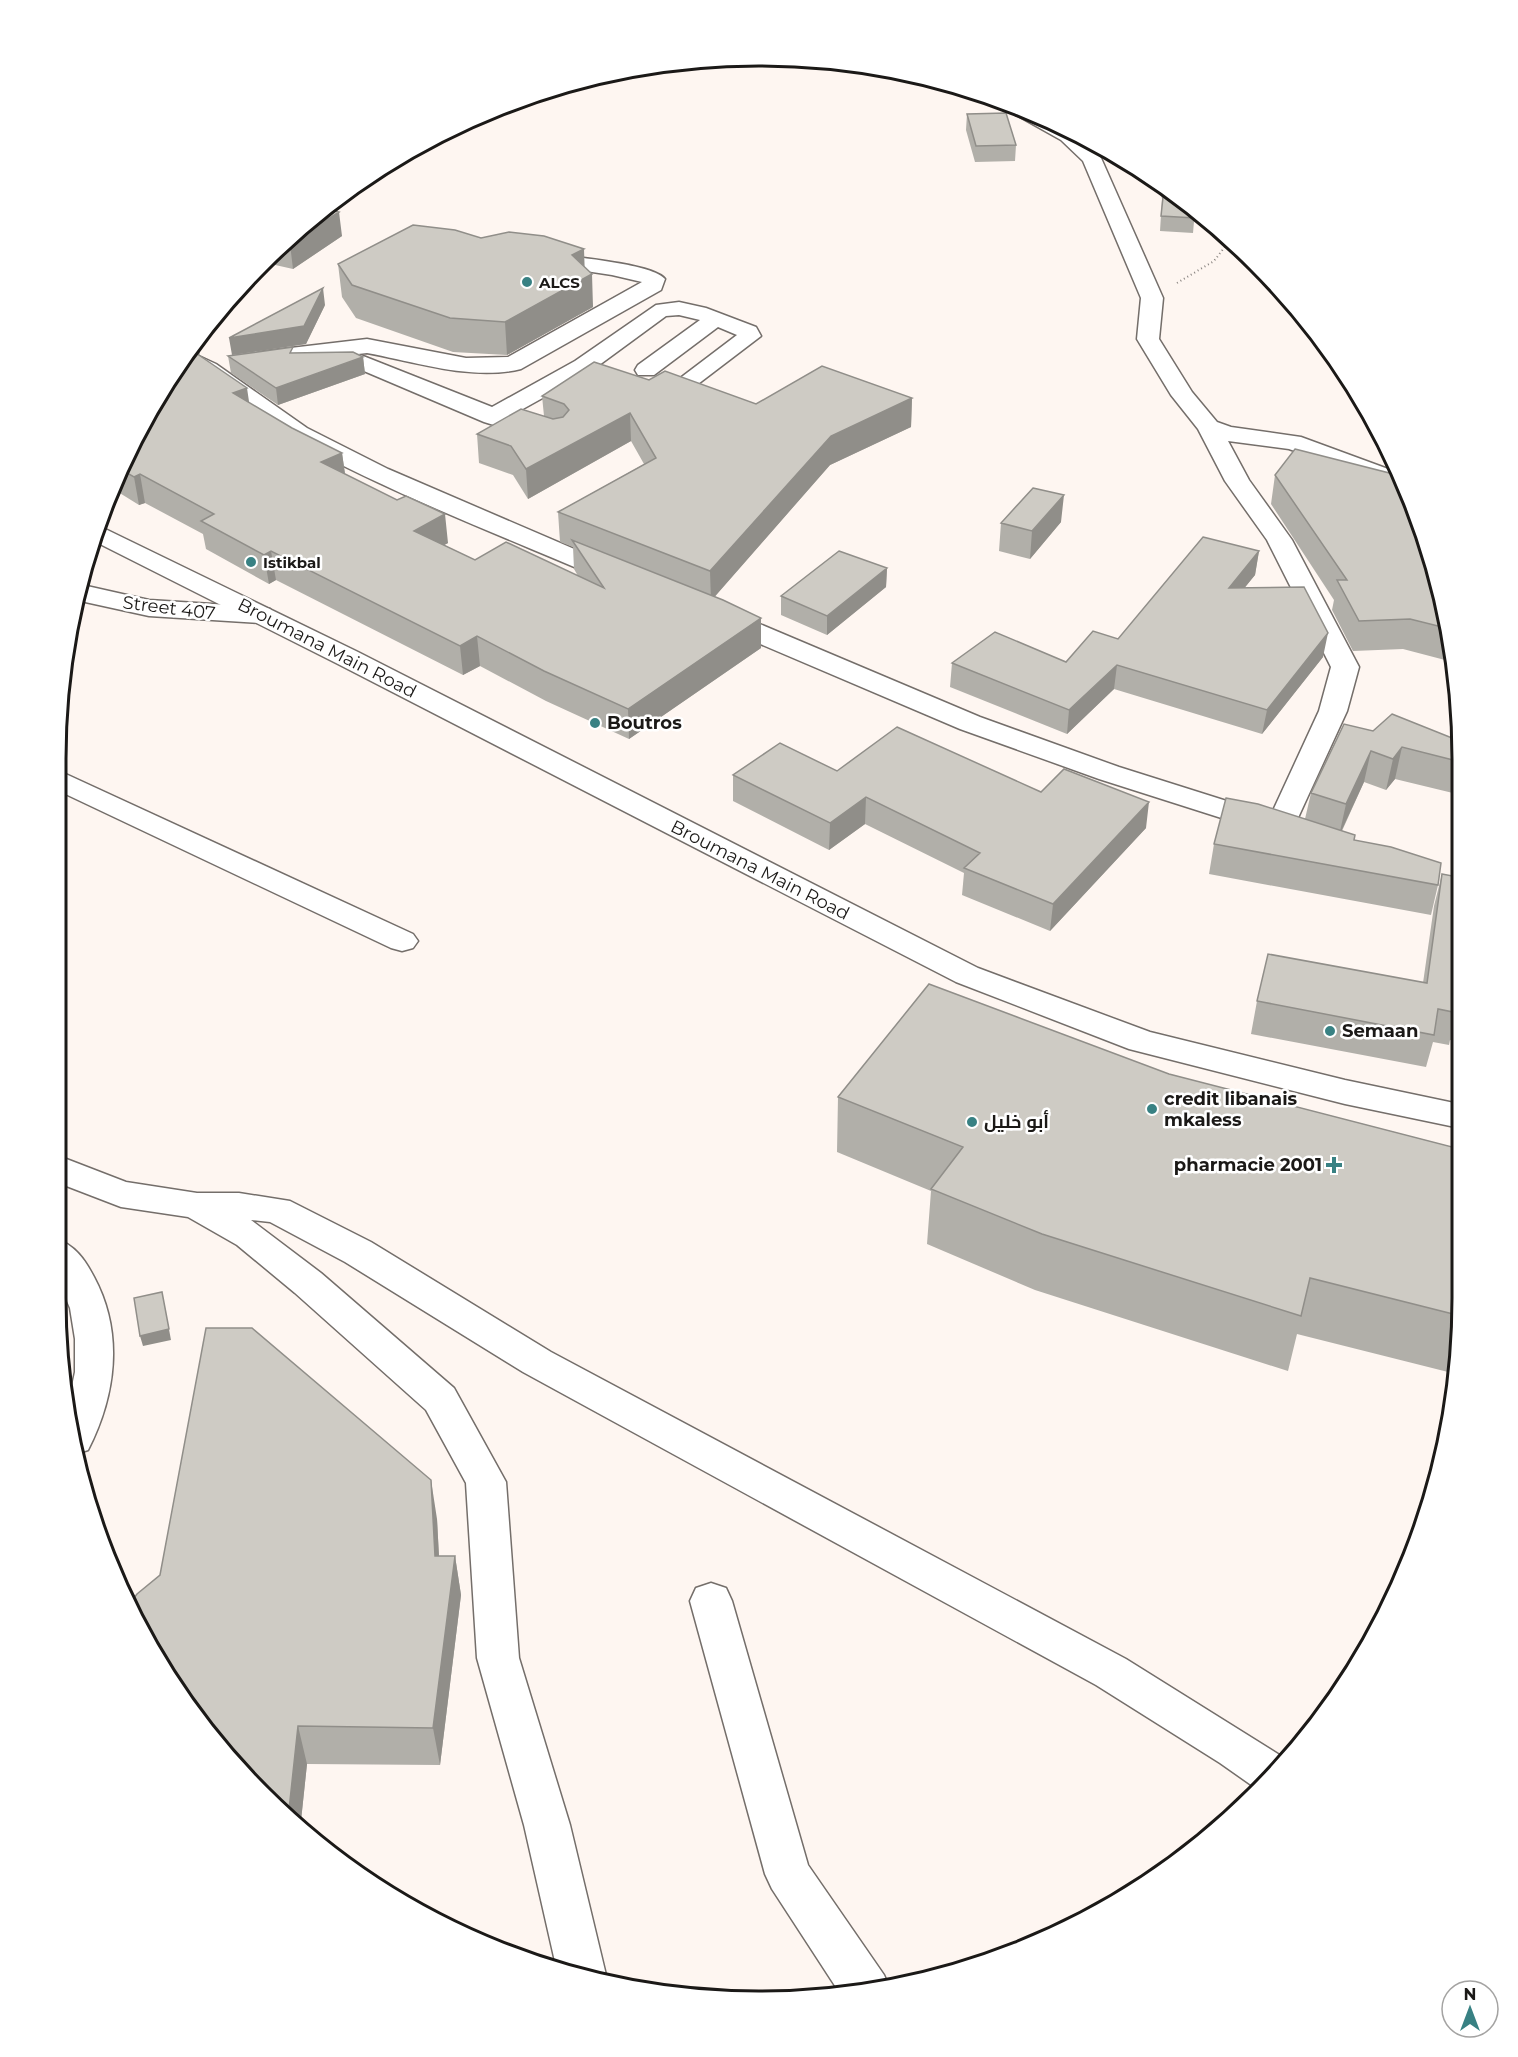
<svg xmlns="http://www.w3.org/2000/svg" width="1518" height="2057" viewBox="0 0 1518 2057" font-family="Montserrat,Cairo,sans-serif">
	<rect width="100%" height="100%" fill="#fef6f1"/>
	<g fill="none" stroke-linecap="round" stroke-linejoin="round">
		<g stroke="#746e6a" stroke-width="3">
			<path id="minor" d="M1002 100 1078 135 1101 158 1163 298 1159 339 1192 392 1217 422 1231 427 1301 437 1399 473 1404 481 1393 486 1289 449 1228 441 1249 480 1292 540 1359 667 1347 711 1291 833 1280 836 1256 829 1099 779 960 729 711 623 707 617 711 611 720 609 729 611 980 717 1119 767 1271 815 1319 711 1331 667 1267 540 1225 481 1198 429 1171 395 1137 339 1141 298 1083 161 1061 140 1002 107 1000 103Z
				M540 253C562 256 653 263 665 279L661 290 521 369C472 381 416 362 367 353L358 354 492 407 575 361 656 305 679 302 706 308 756 327 761 336 698 384H682L679 379 737 335 718 327 654 375H638L635 370 638 365 700 320 679 315 666 316 591 371 512 415 521 419 525 424 521 429 513 431 484 422 331 357 265 365 257 363 254 358 257 353 265 351 367 339 466 358 508 357 642 282 612 275 533 263 530 259 533 255Z
				M188 351 216 364 307 428 388 469 623 570 627 575 623 580 614 583 605 580C500 535 392 494 292 439 252 417 219 383 178 363Z
				M78 584 149 600 261 607 270 609 274 615 270 621 261 623 149 616 76 600Z
				M57 770 413 934 418 941 413 948 402 951 391 948 57 790Z
				M56 1155 126 1182 197 1193H239L290 1201 371 1242 551 1352 1126 1659 1289 1761 1257 1789 1220 1763 1096 1685 523 1372 345 1262 270 1222 251 1220 321 1273 454 1388 506 1482 519 1658 570 1825 606 1975 603 1982 556 1966 524 1825 477 1658 466 1483 426 1410 295 1293 237 1245 188 1217 121 1207 56 1182Z
				M56 1239C75 1245 85 1260 94 1277 124 1333 116 1395 88 1450L76 1454 69 1400 75 1372V1339L70 1308 56 1276Z
				M711 1583 726 1588 732 1601 808 1865 884 1975 890 1989 841 1995 772 1889 765 1874 690 1601 696 1588Z"/>
		</g>
		<g stroke="#746e6a" stroke-width="3">
			<path id="major" d="M97 525 358 652 978 968 1150 1032 1345 1080 1459 1104 1460 1128 1345 1104 1129 1049 956 982 338 664 92 540Z"/>
		</g>
		<path stroke="#898480" stroke-width="2" stroke-dasharray="1 3" stroke-linecap="butt" d="M1177 283 1214 261 1231 239"/>
		<use href="#minor" fill="#fff" fill-rule="evenodd"/>
		<use href="#major" fill="#fff" fill-rule="evenodd"/>
	</g>
	<path fill="#b1afa9" d="M967 114 1016 145 1015 161 975 162 966 130Z
		M1122 158 1138 169H1128Z
		M1159 184 1195 210 1193 233 1160 231 1162 199Z
		M322 208 342 236 293 269 262 262Z
		M338 264 585 267 593 307 507 355 453 352 356 318 342 297Z
		M325 305 306 344 232 355 294 353 363 357 365 374 278 405 231 373 228 356 232 355Z
		M198 339 200 355 193 351 249 403 292 428 342 453 345 474 448 543 444 545 475 560 578 576 574 569 573 547 560 542 558 512 644 464 631 441 528 499 513 475 479 463 477 434 544 416 542 396 649 380 756 404 912 398 911 427 830 465 714 597 761 618V648L629 739 546 701 480 666 463 675 276 580 269 584 206 549 203 534 145 503 139 505 110 487 174 368Z
		M1275 475 1409 490 1451 647 1445 660 1403 649 1353 651 1332 610 1334 600 1271 504Z
		M1061 522 1030 559 999 551 1001 523Z
		M1259 551 1255 575 1244 588 1323 657 1262 734 1114 689 1067 734 950 687 952 663 1066 662 1118 639Z
		M887 568 886 587 827 635 781 615V596Z
		M1457 726V794L1395 779 1386 790 1364 782 1342 831 1354 840 1438 885 1431 915 1209 874 1214 844 1305 819 1311 793 1373 731 1452 738Z
		M837 771 1041 792 1146 828 1050 931 962 895 964 873 865 824 829 850 733 801V775Z
		M1442 874 1458 877 1459 1042 1450 1040 1449 1045 1433 1042 1426 1067 1251 1034 1257 1001 1423 983 1434 906Z
		M1169 1074 1460 1149 1461 1344 1456 1374 1297 1334 1288 1371 1035 1290 927 1244 931 1191 837 1152 838 1097Z
		M437 1519 439 1556H455L461 1595 440 1765 307 1764 300 1830 295 1827 201 1727Z"/>
	<path fill="#908e89" d="M339 212 342 236 293 269 290 244Z
		M584 249 585 278 592 274 593 307 507 355 505 322 572 255Z
		M323 288 325 305 306 344 232 355 229 338Z
		M363 357 365 374 278 405 276 388Z
		M247 388 251 415 233 393Z
		M912 398 911 427 830 465 711 601 710 571 831 436Z
		M630 413 631 441 528 499 526 469Z
		M342 453 346 481 321 462Z
		M140 474 145 503 139 505 134 477Z
		M1064 495 1061 522 1030 559 1032 531Z
		M445 514 448 543 417 560 414 531Z
		M271 551 276 580 269 584 264 555Z
		M1259 551 1255 575 1226 611 1229 588Z
		M887 568 886 587 827 635V616Z
		M761 618V648L629 739 628 709Z
		M1328 633 1323 657 1262 734 1267 710Z
		M477 636 480 666 463 675 460 646Z
		M1449 640 1451 647 1445 660Z
		M1117 665 1114 689 1067 734 1069 710Z
		M1402 747 1395 779 1386 790 1393 759Z
		M1371 751 1364 782 1339 836 1346 804Z
		M866 797 865 824 829 850 830 823Z
		M1149 802 1146 828 1050 931 1053 904Z
		M162 1292 171 1340 143 1346 140 1336Z
		M431 1480 437 1519 441 1595 435 1556Z
		M455 1556 461 1595 440 1765 433 1728Z
		M298 1726 307 1764 300 1830 295 1827 288 1819Z"/>
	<path fill="#cecbc4" stroke="#908e89" stroke-width="1.5" d="M1006 113 1016 145 976 146 967 114Z
		M1164 188 1195 210V218L1161 216Z
		M322 208 339 212 290 244 283 243Z
		M413 225 455 230 481 238 509 232 544 236 584 249 572 255 592 274 505 322 450 318 352 285 338 264Z
		M323 288 304 326 229 338Z
		M293 347 290 353 353 352 363 357 276 388 228 356Z
		M190 349 247 388 233 393 292 428 342 453 321 462 397 500 406 496 445 514 414 531 475 560 506 542 604 588 572 540 723 600 761 618 628 709 544 671 477 636 460 646 271 551 264 555 201 521 214 514 140 474 134 477 120 469 174 368Z
		M594 362 649 380 665 371 756 404 822 366 912 398 831 436 710 571 558 512 656 458 630 413 526 469 511 446 477 434 521 409 553 419 563 417 569 410 564 404 542 396Z
		M1295 449 1401 476 1409 490 1446 628 1410 619 1359 621 1337 580H1347L1275 475Z
		M1033 488 1064 495 1032 531 1001 523Z
		M1203 537 1259 551 1229 588 1304 587 1328 633 1267 710 1117 665 1069 710 952 663 995 632 1066 662 1093 631 1118 639Z
		M839 551 887 568 827 616 781 596Z
		M1392 714 1452 738 1457 726V761L1402 747 1393 759 1371 751 1346 804 1311 793 1344 724 1373 731Z
		M897 727 1041 792 1064 769 1149 802 1053 904 964 868 980 853 866 797 830 823 733 775 780 743 837 771Z
		M1226 798 1258 804 1355 835 1354 840 1391 847 1441 863 1438 885 1214 844Z
		M1442 874 1458 877 1459 1008 1458 1013 1438 1009 1434 1035 1257 1001 1268 954 1427 983Z
		M929 984 1169 1074 1460 1149 1461 1316 1310 1278 1301 1316 1042 1234 931 1189 963 1147 838 1097Z
		M162 1292 169 1329 140 1336 134 1298Z
		M206 1328H252L431 1480 435 1556H455L433 1728 298 1726 288 1819 201 1727 150 1650 130 1603 137 1594 160 1575Z"/>
	<g fill="#388183" stroke="#fff" stroke-width="2">
		<circle cx="527" cy="282" r="6"/>
		<circle cx="251" cy="562" r="6"/>
		<circle cx="595" cy="723" r="6"/>
		<circle cx="1330" cy="1031" r="6"/>
		<circle cx="1152" cy="1109" r="6"/>
		<circle cx="972" cy="1122" r="6"/>
		<path d="M1331 1156h6v6h6v6h-6v6h-6v-6h-6v-6h6z"/>
	</g>
	<g text-anchor="middle" dominant-baseline="central" stroke-width="5" stroke-linejoin="round" paint-order="stroke">
		<g font-size="15" font-weight="bold" fill="#1b1917" stroke="#fff" text-anchor="start">
			<text x="539" y="282">ALCS</text>
			<text x="263" y="562">Istikbal</text>
		</g>
		<g font-size="18" fill="#1b1917" stroke="#fff">
			<text transform="translate(169 608) rotate(7)">Street 407</text>
			<text transform="translate(327 648) rotate(27)">Broumana Main Road</text>
			<text transform="translate(760 870) rotate(27)">Broumana Main Road</text>
		</g>
		<g font-size="18" font-weight="bold" fill="#1b1917" stroke="#fff" text-anchor="start">
			<text x="607" y="723">Boutros</text>
			<text x="1342" y="1031">Semaan</text>
			<text x="1164" y="1099">credit libanais<tspan x="1164" dy="21">mkaless</tspan></text>
			<text x="984" y="1122">أبو خليل</text>
			<text x="1322" y="1165" text-anchor="end">pharmacie 2001</text>
		</g>
	</g>
	<path d="M0 0H1518V2057H0ZM759 66H759A693 693 0 0 1 1452 759V1298A693 693 0 0 1 759 1991H759A693 693 0 0 1 66 1298V759A693 693 0 0 1 759 66Z" fill="#fff" fill-rule="evenodd"/>
	<path fill="none" stroke="#1b1917" stroke-width="3" d="M759 66H759A693 693 0 0 1 1452 759V1298A693 693 0 0 1 759 1991H759A693 693 0 0 1 66 1298V759A693 693 0 0 1 759 66Z"/>
	<g transform="translate(1470 2009)"><circle r="28" fill="#ffffff" stroke="#a4a3a2" stroke-width="1.5"/>
	<path d="M0-4.5L10 22L0 15L-10 22Z" fill="#388183"/>
	<text y="-9" font-size="16" font-weight="bold" text-anchor="middle" fill="#1b1917">N</text>
	</g>
</svg>
